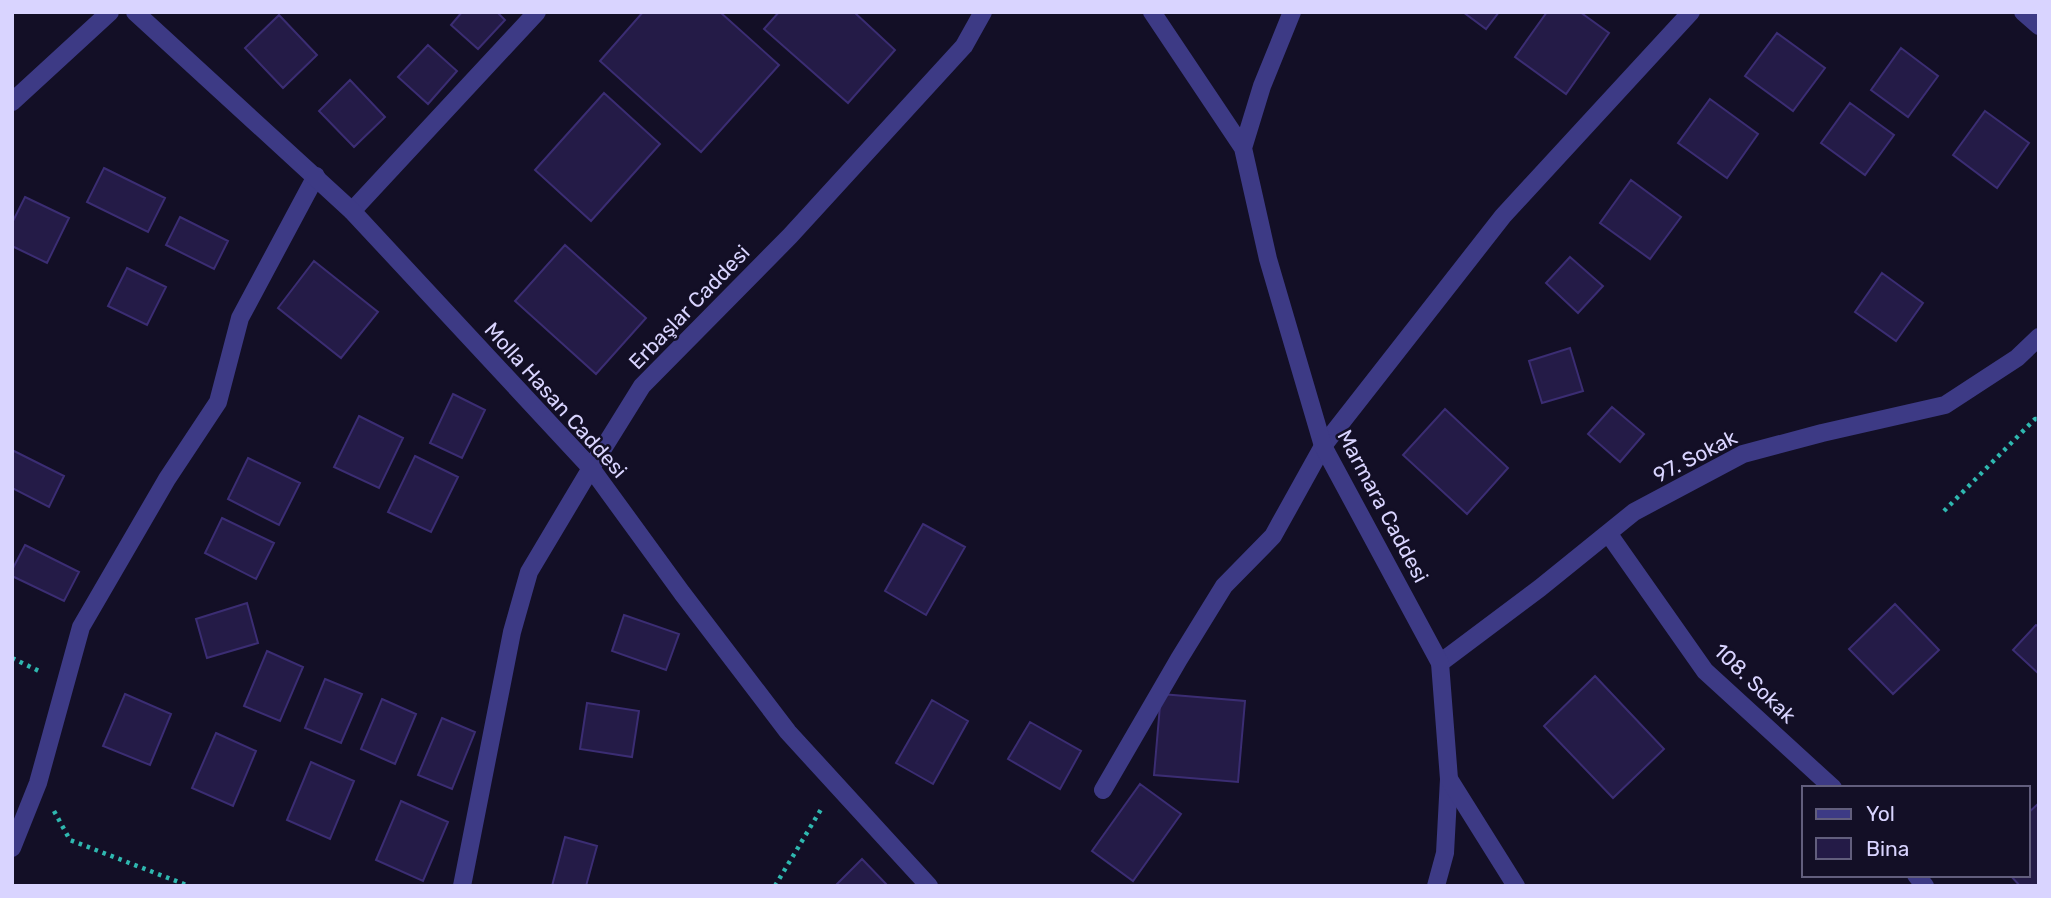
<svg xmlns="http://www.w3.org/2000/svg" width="2051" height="898" viewBox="0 0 2051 898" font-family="Rubik,sans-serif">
	<rect width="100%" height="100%" fill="#130f26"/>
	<path fill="#241b47" stroke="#3b2d73" stroke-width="2" d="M462 12H497L505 20 478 49 451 25Z
		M643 12H720L779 65 701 152 600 61Z
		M779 12H854L895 50 848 103 764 29Z
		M1463 12H1499L1486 29Z
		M1547 12H1580L1609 33 1566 94 1515 57Z
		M279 15 317 55 283 88 245 48Z
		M1777 33 1825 68 1793 111 1745 76Z
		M428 45 457 71 428 104 398 77Z
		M1901 48 1938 76 1908 117 1871 90Z
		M350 80 385 117 354 147 319 111Z
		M604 93 660 144 591 221 535 170Z
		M1710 99 1758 134 1727 178 1678 143Z
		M1850 103 1894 135 1865 175 1821 143Z
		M1985 111 2029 143 1997 188 1953 155Z
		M104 168 165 198 148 232 87 202Z
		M1631 180 1681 217 1650 259 1600 223Z
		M25 197 69 218 47 263 12 246V223Z
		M180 217 228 241 214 269 166 245Z
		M565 245 646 318 596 374 515 301Z
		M1570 257 1603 286 1578 313 1546 283Z
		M314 261 378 312 341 358 278 308Z
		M127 268 166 287 147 325 108 306Z
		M1882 273 1923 303 1896 341 1855 312Z
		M1570 348 1583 391 1542 403 1529 361Z
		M453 394 485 410 462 458 430 443Z
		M1612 407 1644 434 1620 462 1588 434Z
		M1445 409 1508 468 1467 514 1403 455Z
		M359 416 403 438 379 488 334 467Z
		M12 450 64 476 49 507 12 488Z
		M415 456 458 477 431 532 388 512Z
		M248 458 300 483 279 525 228 499Z
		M222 518 274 543 256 579 205 553Z
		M923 524 965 547 926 615 885 591Z
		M25 545 79 572 64 601 12 576V570Z
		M247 603 258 643 207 658 196 619Z
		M1895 604 1939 650 1893 694 1849 649Z
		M624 615 679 634 666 670 612 651Z
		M2036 625 2039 627V674L2013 650Z
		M267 651 303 667 280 721 244 706Z
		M1595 676 1664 749 1613 798 1544 726Z
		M325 679 362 694 341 743 305 728Z
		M125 694 171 714 150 765 103 746Z
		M1161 694 1245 701 1238 782 1154 775Z
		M382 699 416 714 395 764 361 749Z
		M932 700 968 721 933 784 896 763Z
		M587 703 639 711 632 757 580 749Z
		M442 718 475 732 452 789 418 775Z
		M1030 722 1081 751 1060 789 1008 759Z
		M216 733 256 751 233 806 192 788Z
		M311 762 354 781 330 839 287 820Z
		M1140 784 1181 814 1133 881 1092 851Z
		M401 801 448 822 423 881 376 860Z
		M2039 803V886H2020L2010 875H2028V813Z
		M565 837 597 846 586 886H552Z
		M862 859 888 886H835Z"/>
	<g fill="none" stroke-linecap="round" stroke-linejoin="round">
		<path stroke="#2fb8b0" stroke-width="4.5" stroke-dasharray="3.5 5" stroke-linecap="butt" d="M1944 511 2035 419H2039
			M12 658 41 672
			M54 811 70 840 189 886
			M775 886 823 806"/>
		<path stroke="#3d3a85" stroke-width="18" d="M2023 12 2039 26
			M352 211 537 12
			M1608 533 1705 671 1833 788
			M1440 663 1540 588 1634 512 1743 454 1822 433 1945 405 2017 358 2039 337
			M1103 790 1179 659 1224 586 1273 536 1323 446 1503 216 1691 12
			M12 848 38 783 81 627 167 479 218 402 240 318 316 176
			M1916 875 1925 886
			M1436 886 1445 853 1449 779"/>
		<path stroke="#3d3a85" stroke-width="18" d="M135 12 352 211 591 468 682 593 788 732 929 886
			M1152 12 1243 148
			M1292 12 1262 86 1243 148 1268 259 1323 446 1440 663 1449 779 1516 886
			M12 102 110 12
			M462 886 512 632 529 572 591 468 642 386 790 236 964 46 983 12"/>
	</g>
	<g text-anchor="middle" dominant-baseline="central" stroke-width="5" stroke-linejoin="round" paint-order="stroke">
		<g font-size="21" fill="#d9d4ff" stroke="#130f26">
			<text transform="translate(689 307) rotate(-46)">Erbaşlar Caddesi</text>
			<text transform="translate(556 400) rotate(48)">Molla Hasan Caddesi</text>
			<text transform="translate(1695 456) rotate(-27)">97. Sokak</text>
			<text transform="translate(1383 506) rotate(62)">Marmara Caddesi</text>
			<text transform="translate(1755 683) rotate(44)">108. Sokak</text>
		</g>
	</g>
	<rect width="2051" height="898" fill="none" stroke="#d9d4ff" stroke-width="28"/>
	<rect x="1802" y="786" width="228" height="91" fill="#130f26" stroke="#625e7d" stroke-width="2"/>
	<rect x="1816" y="809" width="35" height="10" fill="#3d3a85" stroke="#625e7d" stroke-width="2"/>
	<text x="1866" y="821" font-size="21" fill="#d9d4ff">Yol</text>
	<rect x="1816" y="838" width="35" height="21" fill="#241b47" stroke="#625e7d" stroke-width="2"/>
	<text x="1866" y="856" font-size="21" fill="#d9d4ff">Bina</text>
</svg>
